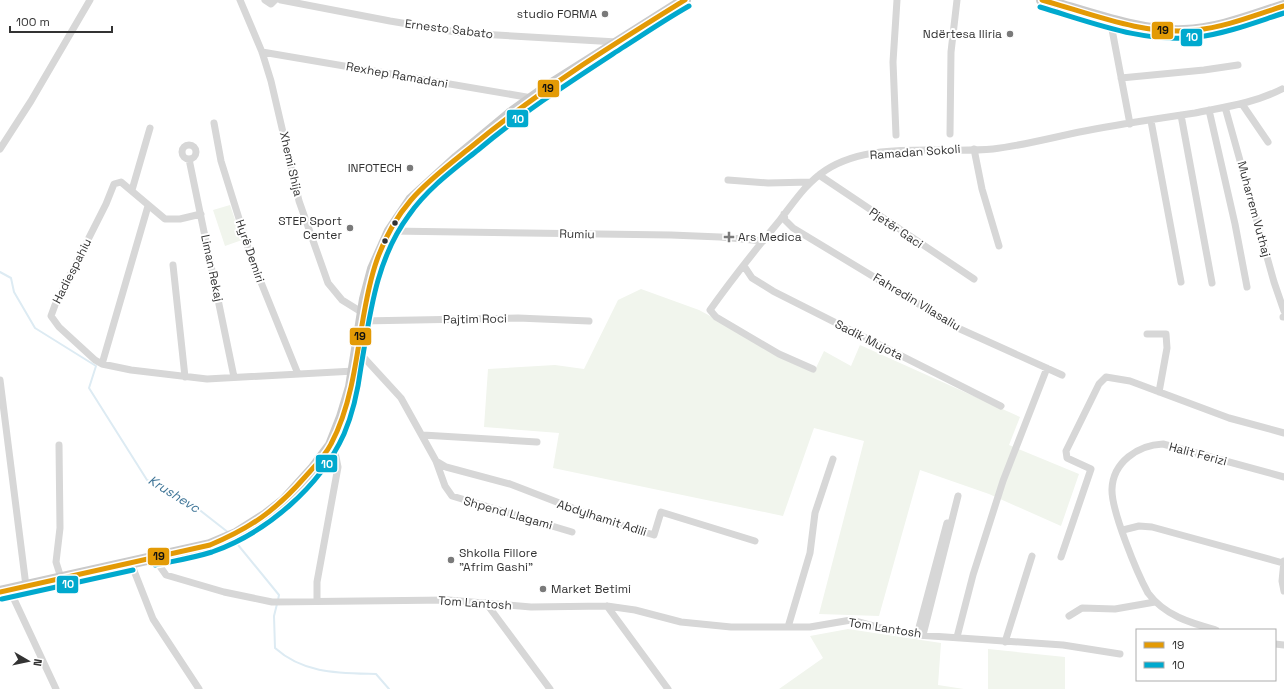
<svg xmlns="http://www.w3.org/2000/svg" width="1284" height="689" viewBox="0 0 1284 689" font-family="'Space Grotesk',sans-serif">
	<rect width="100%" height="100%" fill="#fff"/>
	<path fill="#f1f5ed" d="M230 205 242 240 225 246 213 210Z
		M641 289 699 310 814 372 824 351 851 366 860 345 1020 417 1009 445 1079 474 1061 526 989 494 920 470 879 616 819 614 864 441 814 428 783 516 553 468 559 433 484 427 488 369 555 365 584 369 618 300Z
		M848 629 941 643 938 685 964 689H779L823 658 810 636Z
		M988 649 1065 657V689H988Z"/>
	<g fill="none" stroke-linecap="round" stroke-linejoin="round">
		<path stroke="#ddebf3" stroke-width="2" d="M0 272 11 278 14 292 35 328 96 366 89 388 147 480 183 497 229 533
			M234 540 279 595 278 600
			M277 604 274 616 275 648C304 674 339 673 376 674L389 689"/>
		<path stroke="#d7d7d7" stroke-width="7" d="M240 0 262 52 271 81 299 201 328 283 342 300 363 313
			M265 0 271 4 275 0
			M281 0 390 21 462 33 617 42
			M1110 19 1130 124
			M262 52 532 98
			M1121 78 1204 70 1238 65
			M1242 104 1268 142
			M1225 107 1274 282 1284 311
			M1209 110 1235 224 1247 287
			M1181 115 1212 283
			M1151 121 1181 282
			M214 123 221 161 252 260 298 374
			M950 134 951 52 957 0
			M896 135 893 62 897 0
			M182 152a7 7 0 1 1 14 0a7 7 0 1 1-14 0Z
			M0 149 31 101 90 0
			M974 149 982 189 999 246
			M189 159 234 377
			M819 175 974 279
			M728 180 768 183 811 182
			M132 190 150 128
			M201 214 180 219H165L121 182 114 184 106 204 55 305 51 316 59 327 95 360 102 364 131 370 207 379 354 371
			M784 214 785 220 793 228 960 329 1062 375
			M390 231 671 235 720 237 763 241
			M173 265 185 377
			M744 266 752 278 773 291 1001 406
			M1283 317H1284
			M361 321 518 318 589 321
			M1147 334H1166L1167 348 1159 392
			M357 350 401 398 436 461 445 486 452 496 572 532
			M102 364 148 206
			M813 369 779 354 716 317 710 310C732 279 756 249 780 220 794 202 806 183 826 170 872 140 941 154 993 149 1027 145 1061 135 1095 129 1128 123 1161 118 1195 113 1225 107 1255 103 1282 89
			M0 380 26 586
			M423 435 537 442
			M59 445 60 528 56 562 61 578
			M436 461 446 467 510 484 601 519 654 535 661 512 755 541
			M1123 530 1139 526 1152 527 1283 563
			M1061 557 1091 469 1067 458 1066 451 1099 384 1106 377 1130 381 1229 418 1284 433
			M154 558 166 575 224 592 272 602 448 600 531 607 607 606 635 610 681 622 731 627H810L851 620 892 631 917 635 1063 645 1120 654
			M1284 561 1282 581 1284 591
			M131 563 153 619 199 689
			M0 598 13 597 56 689
			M317 601V582L338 467 336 457 331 445
			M486 603 550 689
			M607 606 668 689
			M1069 616 1082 608 1115 609 1155 602
			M788 627 810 553 815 513 833 459
			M1216 630C1191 623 1165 616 1148 593 1137 573 1111 510 1112 489 1113 462 1138 445 1163 444L1284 477
			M917 635 947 523
			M923 635 958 496
			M957 637 973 575 1003 481 1047 368
			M1005 642 1032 556
			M1275 644 1284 645"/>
		<path stroke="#cacaca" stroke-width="12" d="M1042 0C1085 12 1140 33 1184 31 1218 30 1252 16 1284 6
			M0 592 210 545 236 534 266 515 284 501 313 469 331 445 342 417 351 387 365 299 373 269 390 231 411 200 457 158 510 114 552 84 685 0"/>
		<g stroke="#fff" stroke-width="8">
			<path id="bus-1" d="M1042 0C1092 14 1144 36 1196 30 1226 27 1255 15 1284 6
				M0 592 210 545C251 528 276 510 305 477 314 467 325 456 331 444 340 427 347 405 351 387 366 320 363 256 411 200 427 181 451 163 471 147 538 91 611 46 685 0"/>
		</g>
		<g stroke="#fff" stroke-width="8">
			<path id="bus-2" d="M1040 7C1091 22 1145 44 1198 37 1228 33 1256 22 1284 13
				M155 565C174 561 193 558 212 552 266 533 320 487 344 434 353 413 358 390 361 367 370 314 376 259 409 215 427 189 453 170 478 150 523 112 573 80 622 48 644 34 666 19 689 6
				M2 599 133 570"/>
		</g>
		<use href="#bus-1" stroke="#e39a05" stroke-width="5"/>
		<use href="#bus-2" stroke="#00a9ce" stroke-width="5"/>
	</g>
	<g fill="#7a7a7a" stroke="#fff" stroke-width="1.5">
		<circle cx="605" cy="14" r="4"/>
		<circle cx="1010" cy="34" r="4"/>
		<circle cx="410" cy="168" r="4"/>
		<circle cx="350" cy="228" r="4"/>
		<path d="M727 231h4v4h4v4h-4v4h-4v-4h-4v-4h4z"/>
		<circle cx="451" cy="560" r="4"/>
		<circle cx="543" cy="589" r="4"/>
	</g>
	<g fill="#333" stroke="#fff" stroke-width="1.5">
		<circle cx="395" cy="223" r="3.5"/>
		<circle cx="385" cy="241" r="3.5"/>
	</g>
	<g text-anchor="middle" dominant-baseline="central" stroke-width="4" stroke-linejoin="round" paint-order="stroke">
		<g font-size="12" fill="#333" stroke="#fff" text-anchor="end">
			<text x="597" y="14">studio FORMA</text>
			<text x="1002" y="34">Ndërtesa Iliria</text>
			<text x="402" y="168">INFOTECH</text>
			<text x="342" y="221">STEP Sport<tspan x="342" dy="14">Center</tspan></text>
			<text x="738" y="237" text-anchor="start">Ars Medica</text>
			<text x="459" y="553" text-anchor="start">Shkolla Fillore<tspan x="459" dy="14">"Afrim Gashi"</tspan></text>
			<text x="551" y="589" text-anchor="start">Market Betimi</text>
		</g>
		<g font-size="12" fill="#333" stroke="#fff">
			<text transform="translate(449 29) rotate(7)">Ernesto Sabato</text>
			<text transform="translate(397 75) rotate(10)">Rexhep Ramadani</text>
			<text transform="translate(915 152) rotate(-4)">Ramadan Sokoli</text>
			<text transform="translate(291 164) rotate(77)">Xhemi Shija</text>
			<text transform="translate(1254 209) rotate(75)">Muharrem Vuthaj</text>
			<text transform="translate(896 228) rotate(34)">Pjetër Gaci</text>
			<text transform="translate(577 234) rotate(1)">Rumiu</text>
			<text transform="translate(250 251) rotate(71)">Hyrë Demiri</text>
			<text transform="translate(212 268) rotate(78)">Liman Rekaj</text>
			<text transform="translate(72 271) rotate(-63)">Hadiespahiu</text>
			<text transform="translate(917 302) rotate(31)">Fahredin Vllasaliu</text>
			<text transform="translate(475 319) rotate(-1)">Pajtim Roci</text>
			<text transform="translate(869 340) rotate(27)">Sadik Mujota</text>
			<text transform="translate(1198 454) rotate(15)">Halit Ferizi</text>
			<text transform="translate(508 513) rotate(16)">Shpend Llagami</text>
			<text transform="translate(602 518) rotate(18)">Abdylhamit Adili</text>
			<text transform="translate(475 603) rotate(4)">Tom Lantosh</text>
			<text transform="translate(885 628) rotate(9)">Tom Lantosh</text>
		</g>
		<g font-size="13" font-style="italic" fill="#3f7597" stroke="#fff">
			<text transform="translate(174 494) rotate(32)">Krushevc</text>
		</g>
	</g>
	<g stroke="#fff" stroke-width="1.5">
		<rect x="1151" y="21" width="23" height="19" rx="4" fill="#e39a05"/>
		<rect x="1180" y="28" width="23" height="19" rx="4" fill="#00a9ce"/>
		<rect x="537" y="79" width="23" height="19" rx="4" fill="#e39a05"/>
		<rect x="506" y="109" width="23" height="19" rx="4" fill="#00a9ce"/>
		<rect x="349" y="327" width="23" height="19" rx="4" fill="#e39a05"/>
		<rect x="315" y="454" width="23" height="19" rx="4" fill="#00a9ce"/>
		<rect x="147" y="547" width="23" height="19" rx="4" fill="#e39a05"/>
		<rect x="56" y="575" width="23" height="19" rx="4" fill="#00a9ce"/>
	</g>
	<g font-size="11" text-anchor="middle" font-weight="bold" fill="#fff">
		<text x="1192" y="41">10</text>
		<text x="518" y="123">10</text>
		<text x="327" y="468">10</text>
		<text x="68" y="588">10</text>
	</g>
	<g font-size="11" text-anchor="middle" font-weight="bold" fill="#111">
		<text x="1163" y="34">19</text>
		<text x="548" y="92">19</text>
		<text x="360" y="340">19</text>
		<text x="159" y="560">19</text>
	</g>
	<rect x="1136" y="629" width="140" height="52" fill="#ffffff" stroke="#adadad"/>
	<rect x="1144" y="642" width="20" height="6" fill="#e39a05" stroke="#adadad"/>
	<text x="1172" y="649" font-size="12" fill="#333333">19</text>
	<rect x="1144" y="662" width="20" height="6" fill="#00a9ce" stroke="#adadad"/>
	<text x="1172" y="669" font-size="12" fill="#333333">10</text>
	<g transform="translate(28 661) rotate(99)" stroke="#ffffff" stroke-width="3" paint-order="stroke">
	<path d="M0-3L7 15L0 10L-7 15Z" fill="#333333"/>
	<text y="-6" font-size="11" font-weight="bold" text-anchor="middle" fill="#333333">N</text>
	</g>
	<path d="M10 26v6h102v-6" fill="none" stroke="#333333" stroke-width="2"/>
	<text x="16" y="26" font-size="12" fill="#333333" stroke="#ffffff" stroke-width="3" paint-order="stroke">100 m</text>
</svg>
